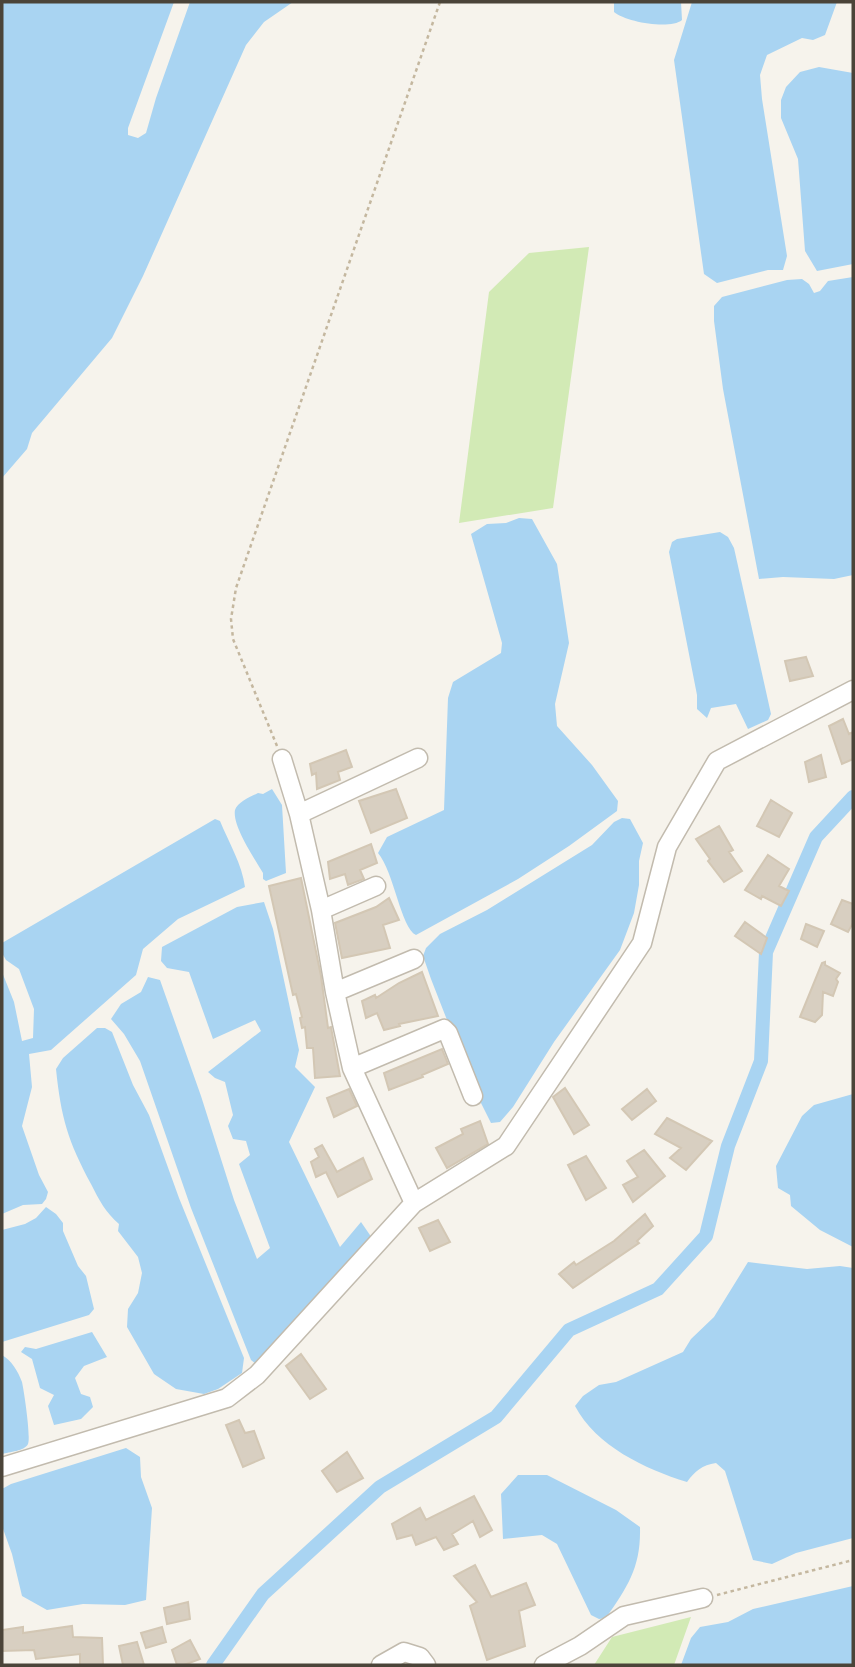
<svg xmlns="http://www.w3.org/2000/svg" width="855" height="1667" viewBox="0 0 855 1667" font-family="'Roboto Condensed',sans-serif">
	<rect width="100%" height="100%" fill="#f6f3ec"/>
	<path fill="#d2eab5" d="M589 247 553 508 459 523 489 292 529 253Z
		M691 1617 674 1665H594L612 1637Z"/>
	<path fill="#a9d4f2" d="M2 2H174L128 128V135L138 138 146 133 156 98 190 2H293L264 22 246 45 143 276 112 338 32 433 27 449 2 478Z
		M614 2H681L682 20C670 30 626 22 614 12Z
		M692 2H837L825 35 813 40 802 38 767 55 760 75 762 99 787 256 783 270H768L717 283 704 274 674 60Z
		M819 67 853 73V264L817 271 805 251 798 159 781 118V100L786 87 800 72Z
		M853 277V575L834 579 783 577 759 579 723 389 714 321V306L722 297 787 280 802 279 809 284 814 293 820 291 828 281Z
		M519 518 532 519 557 564 569 643 555 704 557 726 592 765 618 801 617 811 569 846 518 879 416 935C401 928 394 872 378 853L387 837 444 810 448 698 453 682 501 653 502 643 471 534 487 524 506 523Z
		M720 532 728 537 734 548 771 714 768 720 748 729 736 704 711 708 707 718 697 709V695L669 552 672 542 677 539Z
		M272 789 282 805 286 873 266 881 263 879V873C255 859 232 826 235 810 237 802 252 796 258 793L263 794Z
		M622 818 630 819 643 843 639 861V885L634 913 620 950 554 1042 513 1107 500 1122 491 1123 474 1089 431 979 423 956 426 948 440 934 487 910 592 845 614 822Z
		M215 819 220 821C229 843 242 864 245 887L178 919 143 949 136 975 51 1050 29 1054 32 1087 22 1126 39 1175 48 1192 46 1199 42 1204 23 1205 2 1214V972L14 1002 22 1041 33 1038 34 1009 19 969 6 960 2 953V943Z
		M264 902 273 929 299 1050 295 1067 315 1087 289 1142 340 1247 361 1222 372 1238 256 1364 251 1360 191 1208 140 1061 124 1034 111 1019 121 1004 141 992 148 977 160 980 201 1096 234 1200 257 1259 270 1248 239 1164 250 1155 246 1141 233 1139 228 1126 233 1115 225 1082 215 1078 208 1072 261 1031 255 1020 213 1039 189 972 167 968 161 961 162 947 237 907Z
		M97 1028H105L112 1032 133 1085 149 1115 179 1198 244 1358 242 1373 218 1389 204 1394 176 1389 154 1374 127 1327 128 1309 138 1293 142 1273 138 1257 118 1231 119 1224C106 1213 99 1200 91 1184 68 1141 61 1118 56 1069L63 1058Z
		M853 1094V1247L820 1230 791 1206 790 1195 778 1188 776 1166 802 1116 814 1105Z
		M46 1207 56 1214 63 1223V1231L78 1266 86 1276 94 1309 89 1315 2 1342V1230L25 1224 36 1218Z
		M748 1262 807 1269 840 1266 853 1268V1538L796 1553 772 1564 753 1560 725 1471 716 1463C702 1465 695 1471 687 1482 645 1469 596 1446 575 1406L583 1396 599 1385 616 1382 683 1352 691 1339 714 1317Z
		M92 1332 107 1357 84 1366 75 1378 81 1394 90 1397 93 1407 81 1419 54 1425 48 1406 54 1395 40 1388 32 1359 21 1352 25 1347 36 1349Z
		M2 1355C11 1360 18 1371 22 1382 24 1391 31 1437 28 1444 25 1451 9 1452 2 1454Z
		M126 1448 140 1457 141 1477 152 1508 146 1600 125 1605 83 1604 47 1610 22 1596 12 1554 2 1526V1489L11 1484Z
		M518 1475H547L616 1510 640 1527C641 1567 628 1586 606 1618L599 1619 591 1615 557 1544 542 1535 503 1539 501 1494Z
		M853 1586V1665H681L691 1638 700 1627 728 1622 753 1609Z"/>
	<g fill="none" stroke-linecap="round" stroke-linejoin="round">
		<path stroke="#a9d4f2" stroke-width="14" d="M213 1665 263 1594 380 1487 496 1417 569 1330 658 1289 706 1236 728 1146 761 1061 766 952 816 837 853 797"/>
	</g>
	<path fill="#d8cfc1" stroke="#d3c7b4" stroke-width="2" d="M806 657 813 676 790 681 785 661Z
		M843 719 849 734 853 732V759L842 764 829 726Z
		M346 750 352 767 338 772 340 780 317 789 316 773 312 775 310 764Z
		M821 755 826 777 809 782 805 762Z
		M396 789 407 818 371 833 359 801Z
		M771 800 792 813 779 837 757 826Z
		M719 826 733 850 729 852 742 871 724 882 708 861 710 859 696 839Z
		M371 844 377 863 360 870 364 879 348 885 345 874 330 879 328 862Z
		M768 855 789 869 779 886 789 891 781 906 762 896 761 899 745 890Z
		M301 878 321 976 328 1028 331 1027 340 1076 315 1078 313 1048H307L305 1027 302 1028 300 1018 302 1017 296 994 293 995 269 886Z
		M389 898 399 920 383 925 390 948 342 958 335 923 376 907Z
		M842 900 853 904V923L848 932 831 924Z
		M745 922 767 938 761 954 735 936Z
		M806 924 824 931 817 947 801 939Z
		M825 962V965L840 973 836 979 838 982 833 996 823 992 822 1015 815 1022 800 1017 822 963Z
		M422 972 438 1016 399 1024 400 1026 384 1030 377 1013 366 1018 362 1001 375 995 376 998 399 983Z
		M442 1049 448 1064 422 1075 423 1077 389 1090 384 1073Z
		M565 1088 589 1125 574 1134 553 1097Z
		M349 1089 357 1106 334 1117 327 1098Z
		M647 1089 656 1101 632 1120 622 1109Z
		M667 1118 712 1141 686 1170 670 1158 681 1148 655 1134Z
		M480 1121 488 1144 447 1168 436 1148 463 1134 461 1129Z
		M322 1145 337 1172 363 1158 372 1179 338 1197 326 1172 316 1177 311 1162 319 1157 315 1149Z
		M644 1150 665 1176 633 1202 623 1185 638 1177 627 1161Z
		M586 1156 606 1188 586 1200 568 1165Z
		M645 1214 653 1226 637 1241 639 1243 573 1288 559 1274 574 1262 576 1265 614 1241Z
		M438 1220 450 1242 430 1251 419 1228Z
		M301 1354 326 1389 310 1399 286 1366Z
		M239 1420 245 1433 254 1431 264 1458 243 1467 226 1425Z
		M347 1452 363 1478 337 1492 322 1471Z
		M474 1496 492 1530 480 1537 473 1521 452 1534 458 1544 444 1550 436 1537 416 1545 412 1535 397 1539 392 1524 420 1508 426 1520Z
		M475 1565 491 1597 526 1583 535 1605 519 1611 525 1646 487 1660 470 1606 477 1602 454 1576Z
		M188 1602 190 1619 167 1624 164 1608Z
		M72 1626 73 1637 102 1638 103 1665H80V1654L36 1659 34 1650 2 1651V1630L23 1627V1633Z
		M162 1627 166 1642 146 1648 141 1633Z
		M190 1640 200 1659 184 1665H177L172 1650Z
		M137 1642 144 1665H123L119 1646Z"/>
	<g fill="none" stroke-linecap="round" stroke-linejoin="round">
		<g stroke="#c2bbae" stroke-width="21">
			<path id="minor" d="M282 759 299 814 321 910 335 992 352 1068 414 1203
				M299 814 418 758
				M321 910 376 886
				M335 992 414 959
				M352 1068 444 1029 448 1033 473 1096
				M2 1467 227 1398 257 1375 414 1203 506 1146 642 943 667 847 717 761 853 690
				M381 1665 404 1652 420 1657 426 1665
				M544 1665 580 1646 624 1616 703 1598"/>
		</g>
		<path stroke="#c4b79f" stroke-width="2.5" stroke-dasharray="3.5 3.5" stroke-linecap="butt" d="M277 746 233 639 231 619 236 588 440 2
			M717 1595 853 1560"/>
		<use href="#minor" stroke="#fff" stroke-width="18"/>
	</g>
	<rect width="855" height="1667" fill="none" stroke="#4b4439" stroke-width="7"/>
</svg>
